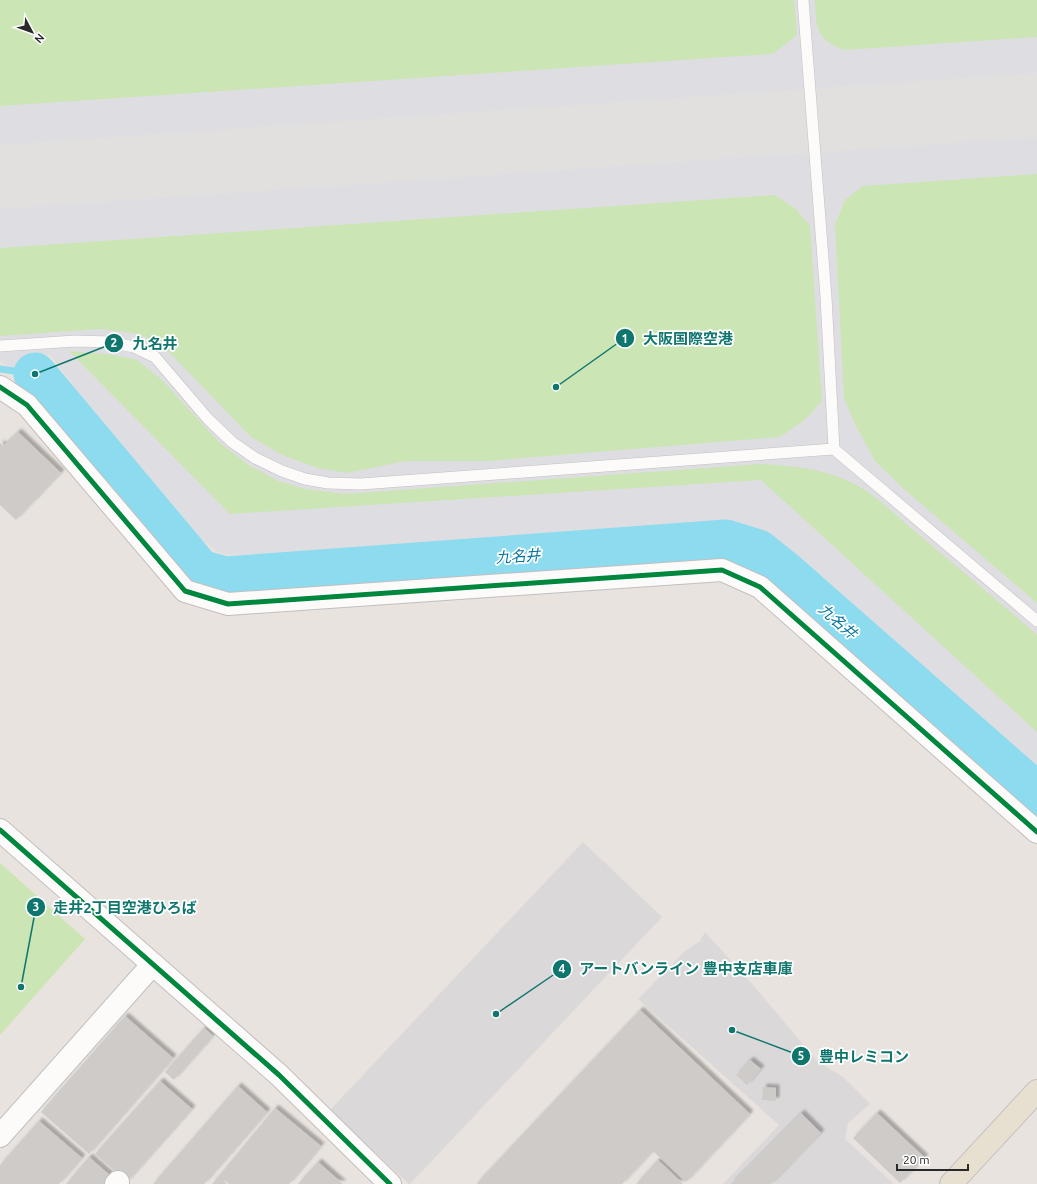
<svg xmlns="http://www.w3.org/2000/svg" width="1037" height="1184" viewBox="0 0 1037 1184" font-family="Ubuntu,'Noto Sans JP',sans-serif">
	<defs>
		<filter id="shadow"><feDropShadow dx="3.5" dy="-3.5" stdDeviation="1" flood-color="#0004"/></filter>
	</defs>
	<rect width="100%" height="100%" fill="#e8e3de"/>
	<path fill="#dbd8da" d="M583 842 662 917 410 1184H409L330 1110Z
		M705 932 752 984 817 1061 843 1077 870 1104 848 1123 845 1139 894 1184H723L779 1125 638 999 685 951 700 941Z"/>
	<path fill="#dedee2" d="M0 0H1037V771L761 539 726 529H695L243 555 221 554 202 540 81 396 50 355 37 359 23 378 0 361Z"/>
	<path fill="#cbe5b5" d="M0 0H794L797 35 773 54 0 106Z
		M815 0H1037V37L844 50C816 40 816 27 815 0Z
		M1037 174V603L905 490 875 461 855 424 844 398 835 225 845 200 863 186Z
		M775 195 796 209 810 226 822 401 806 419 780 437 488 461H405L347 473 318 468 284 456 251 437 166 349 139 334 101 329 0 336V248Z
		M69 351 114 355 137 360 161 379 218 441 247 464 278 481 306 489 345 494 761 464C792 466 821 468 850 482 873 492 893 513 912 529 954 564 996 599 1037 635V732L761 480 230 514Z
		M0 863 85 939 0 1035Z"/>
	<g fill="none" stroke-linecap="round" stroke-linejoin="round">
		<path stroke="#8ddbee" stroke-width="7" d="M0 369 35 374"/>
		<path stroke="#8ddbee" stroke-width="43" d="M35 374 200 571 225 578 726 541 758 551 783 571 1037 794"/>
		<path stroke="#e2e0de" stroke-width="64" d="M0 177 1037 105"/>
	</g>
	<path fill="#cecbc8" filter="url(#shadow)" d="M18 432 61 473 16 520 0 505V443L3 446Z
		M640 1010 750 1114 686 1182 653 1151 622 1184H478L477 1183Z
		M125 1016 173 1058 89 1154 41 1112Z
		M204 1028 213 1036 174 1080 165 1072Z
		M750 1060 761 1069 747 1085 736 1075Z
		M160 1081 192 1109 127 1182 95 1154Z
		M238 1086 267 1112 204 1184H153Z
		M763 1087 776 1088V1101L762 1100Z
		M275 1108 321 1146 289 1184H229L219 1176Z
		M801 1113 821 1133 771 1184H731Z
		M877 1113 925 1158 900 1183 853 1138Z
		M39 1121 82 1158 59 1184H0V1165Z
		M89 1157 113 1178 108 1184H66Z
		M658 1160 683 1184H636Z
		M318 1162 343 1184H298Z
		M219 1176 227 1184H212Z"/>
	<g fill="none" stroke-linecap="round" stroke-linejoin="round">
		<g stroke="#c1bfc0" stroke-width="12">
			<path id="service" d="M803 0 826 297 834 449
				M0 346 75 341 110 342 134 347 155 357 208 419 232 442 255 458 282 471 305 479 328 483 361 484 834 449 1037 621"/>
		</g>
		<g stroke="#c1bfc0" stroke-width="24">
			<path id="minor" d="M0 387 27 405 185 591 228 604 722 570 760 587 1037 832
				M0 830 279 1075 390 1184
				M0 1136 153 964
				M116 1184 118 1182"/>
		</g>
		<g stroke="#c4c2c0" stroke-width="24">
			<path id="primary" d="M951 1184 1037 1091"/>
		</g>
		<use href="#service" stroke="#fcfbfa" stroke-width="11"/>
		<use href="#minor" stroke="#fcfbfa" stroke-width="22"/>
		<use href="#primary" stroke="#e7e0d1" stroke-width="22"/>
		<g stroke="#fff" stroke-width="8">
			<path id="cycleway" d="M0 387 27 405 185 591 228 604 722 570 760 587 1037 832
				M0 830 279 1075 390 1184"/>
		</g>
		<use href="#cycleway" stroke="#00873e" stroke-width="5"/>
	</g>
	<g text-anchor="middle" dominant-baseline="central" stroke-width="3.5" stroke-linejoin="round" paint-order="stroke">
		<g font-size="15" font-style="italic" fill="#0673a0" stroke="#fff">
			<text transform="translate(518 556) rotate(-4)">九名井</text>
			<text transform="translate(838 621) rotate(41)">九名井</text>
		</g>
	</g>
	<path fill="none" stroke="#0f766e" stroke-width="1.5" d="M556 387L625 338M35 374L114 343M21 987L36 907M496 1014L562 969M732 1030L801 1056"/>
	<g fill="#0f766e" stroke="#fff" stroke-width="1.5">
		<circle cx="556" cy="387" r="4"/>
		<circle cx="35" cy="374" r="4"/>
		<circle cx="21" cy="987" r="4"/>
		<circle cx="496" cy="1014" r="4"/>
		<circle cx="732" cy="1030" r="4"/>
		<circle cx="625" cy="338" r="10"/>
		<circle cx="114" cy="343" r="10"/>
		<circle cx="36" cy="907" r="10"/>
		<circle cx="562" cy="969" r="10"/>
		<circle cx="801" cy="1056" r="10"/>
	</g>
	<g font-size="12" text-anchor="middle" font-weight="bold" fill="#fff">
		<text x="625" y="343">1</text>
		<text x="114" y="347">2</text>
		<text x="36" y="911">3</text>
		<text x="562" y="973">4</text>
		<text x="801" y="1060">5</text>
	</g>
	<g font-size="15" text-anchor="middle" font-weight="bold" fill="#0f766e" stroke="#fff" stroke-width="3.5" stroke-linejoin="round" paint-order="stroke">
		<text x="688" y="344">大阪国際空港</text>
		<text x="155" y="349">九名井</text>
		<text x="125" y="913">走井2丁目空港ひろば</text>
		<text x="686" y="974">アートバンライン 豊中支店車庫</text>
		<text x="864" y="1062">豊中レミコン</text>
	</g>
	<g transform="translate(32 32) rotate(131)" stroke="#ffffff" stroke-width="3" paint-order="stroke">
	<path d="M0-3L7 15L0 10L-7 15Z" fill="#292929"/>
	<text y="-6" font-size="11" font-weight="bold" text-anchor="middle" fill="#292929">N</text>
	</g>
	<path d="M897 1164v6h71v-6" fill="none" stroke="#292929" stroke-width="2"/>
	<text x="903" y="1164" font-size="12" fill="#292929" stroke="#ffffff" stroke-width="3" paint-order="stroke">20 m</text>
</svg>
